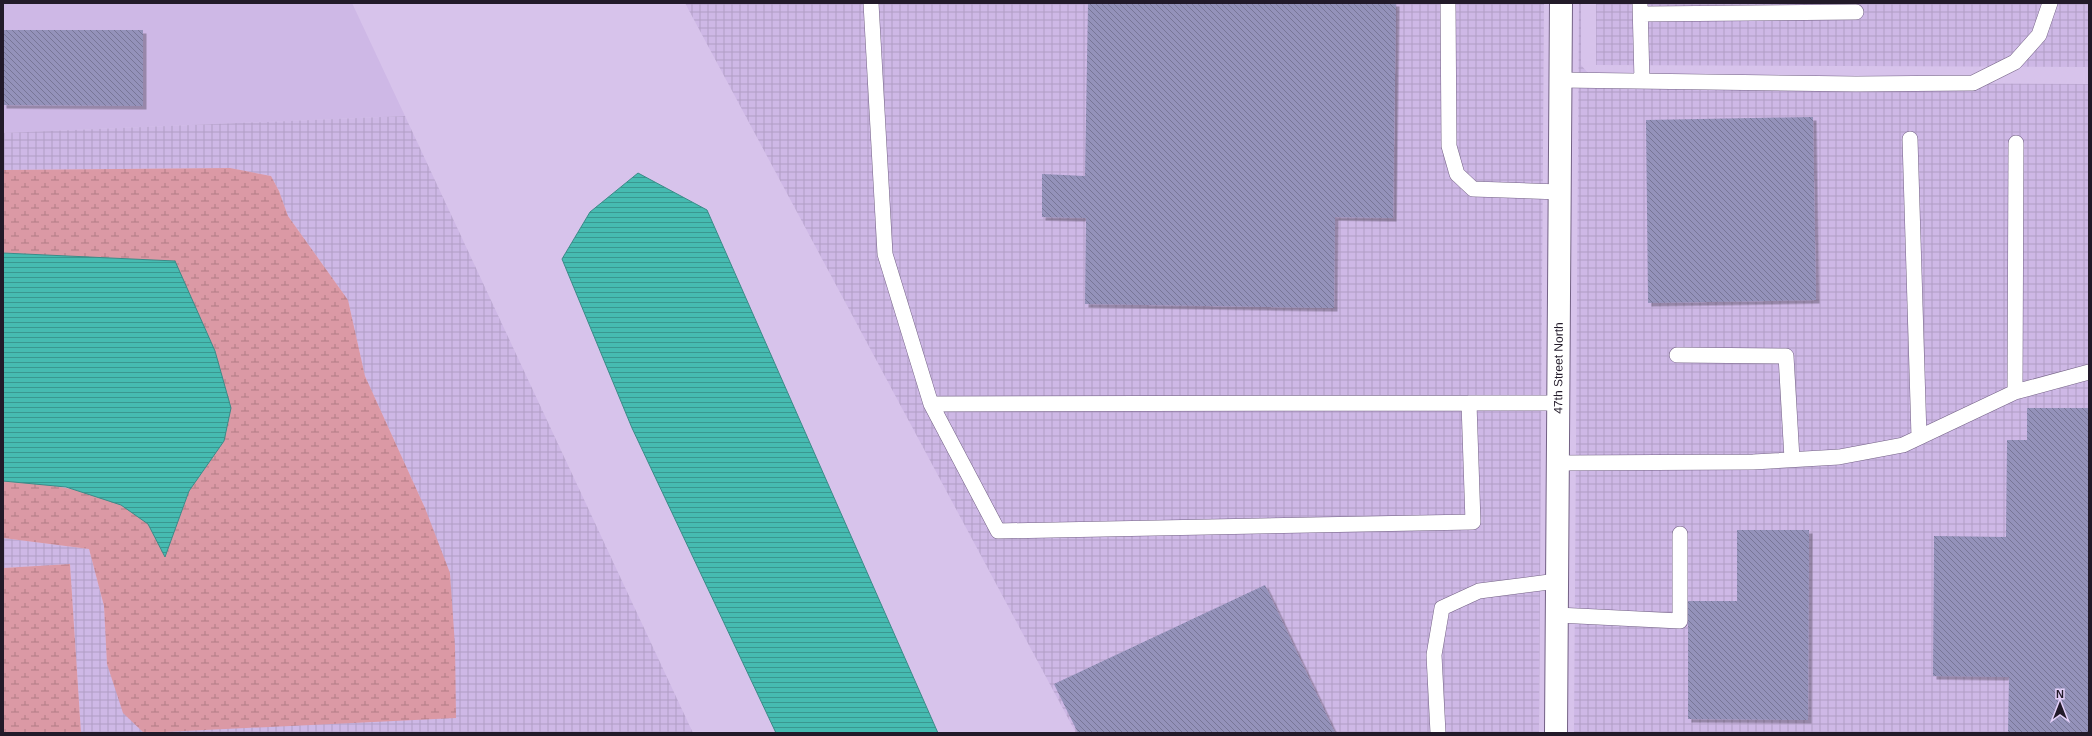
<svg xmlns="http://www.w3.org/2000/svg" width="2092" height="736" viewBox="0 0 2092 736" font-family="Arial,sans-serif">
	<defs>
		<pattern id="industrial-grid" width="8" height="8" patternUnits="userSpaceOnUse"><rect width="8" height="8" fill="#ceb8e6"/><path d="M0 4h8M4 0v8" fill="none" stroke="#b19ec5"/></pattern>
		<pattern id="wetland-marsh" width="20" height="14" patternUnits="userSpaceOnUse"><rect width="20" height="14" fill="#db99a5"/><path d="M1 5h8M5 5V1M11 12h8M15 12V8" fill="none" stroke="#b17c86"/></pattern>
		<pattern id="water-rules" width="6" height="5" patternUnits="userSpaceOnUse"><rect width="6" height="5" fill="#46bbb1"/><path d="M0 2.5h6" fill="none" stroke="#3a9790"/></pattern>
		<pattern id="building-back-hatch" width="6" height="6" patternUnits="userSpaceOnUse"><rect width="6" height="6" fill="#9492ba"/><path d="M-1 5l2 2M0 0l6 6M5-1l2 2" fill="none" stroke="#787697"/></pattern>
		<filter id="shadow"><feDropShadow dx="3.5" dy="3.5" stdDeviation="0" flood-color="#0004"/></filter>
	</defs>
	<rect width="100%" height="100%" fill="#d7c3eb"/>
	<path fill="#ceb8e6" d="M3 3H352L405 116 3 133Z"/>
	<path fill="url(#industrial-grid)" d="M685 3H1544L1539 733H1076Z
		M1579 3H1581V65L1596 82 2089 84V733H1574Z
		M1596 3H2089V67L1596 65Z
		M405 116 693 733H81L70 564 3 568V538L89 549 104 606 107 664 425 508 365 376 348 300 288 216 279 191 271 176 229 168 3 170V133Z"/>
	<path fill="url(#wetland-marsh)" d="M230 168 271 176 279 191 288 216 348 300 365 376 425 508 450 573 455 646 456 718 144 733 123 713 107 664 104 606 89 549 3 538V481C46 483 116 491 148 524 156 532 159 547 165 556L189 491 224 441 14 253H3V170Z
		M70 564 81 733H3V568Z"/>
	<path fill="url(#water-rules)" stroke="#3b8b88" d="M638 173 707 210 938 733H776L632 428 562 259 590 212Z
		M3 253 175 261 215 351 231 408 224 441 189 491 165 557 148 524 121 505 66 487 3 481Z"/>
	<path fill="url(#building-back-hatch)" filter="url(#shadow)" d="M1088 3H1396L1393 218 1335 217 1334 308 1085 304 1086 218 1042 217V174L1085 176Z
		M3 30H143V106L3 105Z
		M1813 117 1816 300 1648 303 1646 120Z
		M2027 408H2089V733H2008L2009 677 1933 676 1934 536 2006 537 2007 440H2027Z
		M1737 530H1809L1808 720 1688 719V601H1737Z
		M1265 585 1335 733H1078L1054 684Z"/>
	<g fill="none" stroke-linecap="round" stroke-linejoin="round">
		<g stroke="#736185" stroke-width="16">
			<path id="lane" d="M871 3 885 254 931 404
				M1448 3 1449 146 1457 174 1473 189 1560 192
				M1640 3 1642 81
				M1641 14 1856 12
				M1561 80 1856 84 1973 83 2015 62 2039 35 2050 3
				M1910 139 1919 437
				M1677 355 1786 356 1792 459
				M2015 392 2016 143
				M1469 403 1473 522 998 531 931 404 1469 403H1558
				M1558 463 1753 462 1839 457 1903 445 2015 392 2089 372
				M1557 615 1680 621V534
				M1438 733 1434 655 1442 608 1479 591 1557 581"/>
		</g>
		<g stroke="#736185" stroke-width="24">
			<g id="street">
				<path id="s1" d="M1556 733 1561 3"/>
			</g>
		</g>
		<use href="#lane" stroke="#fff" stroke-width="15"/>
		<use href="#street" stroke="#fff" stroke-width="22"/>
	</g>
	<g text-anchor="middle" dominant-baseline="central" stroke-width="3" stroke-linejoin="round" paint-order="stroke">
		<g font-size="12" fill="#221a29" stroke="#e4d0f9">
			<text stroke="none"><textPath href="#s1" startOffset="365">47th Street North</textPath></text>
		</g>
	</g>
	<rect width="2092" height="736" fill="none" stroke="#221a29" stroke-width="8"/>
	<g transform="translate(2060 704)" stroke="#e4d0f9" stroke-width="3" paint-order="stroke">
	<path d="M0-3L7 15L0 10L-7 15Z" fill="#221a29"/>
	<text y="-6" font-size="11" font-weight="bold" text-anchor="middle" fill="#221a29">N</text>
	</g>
</svg>
